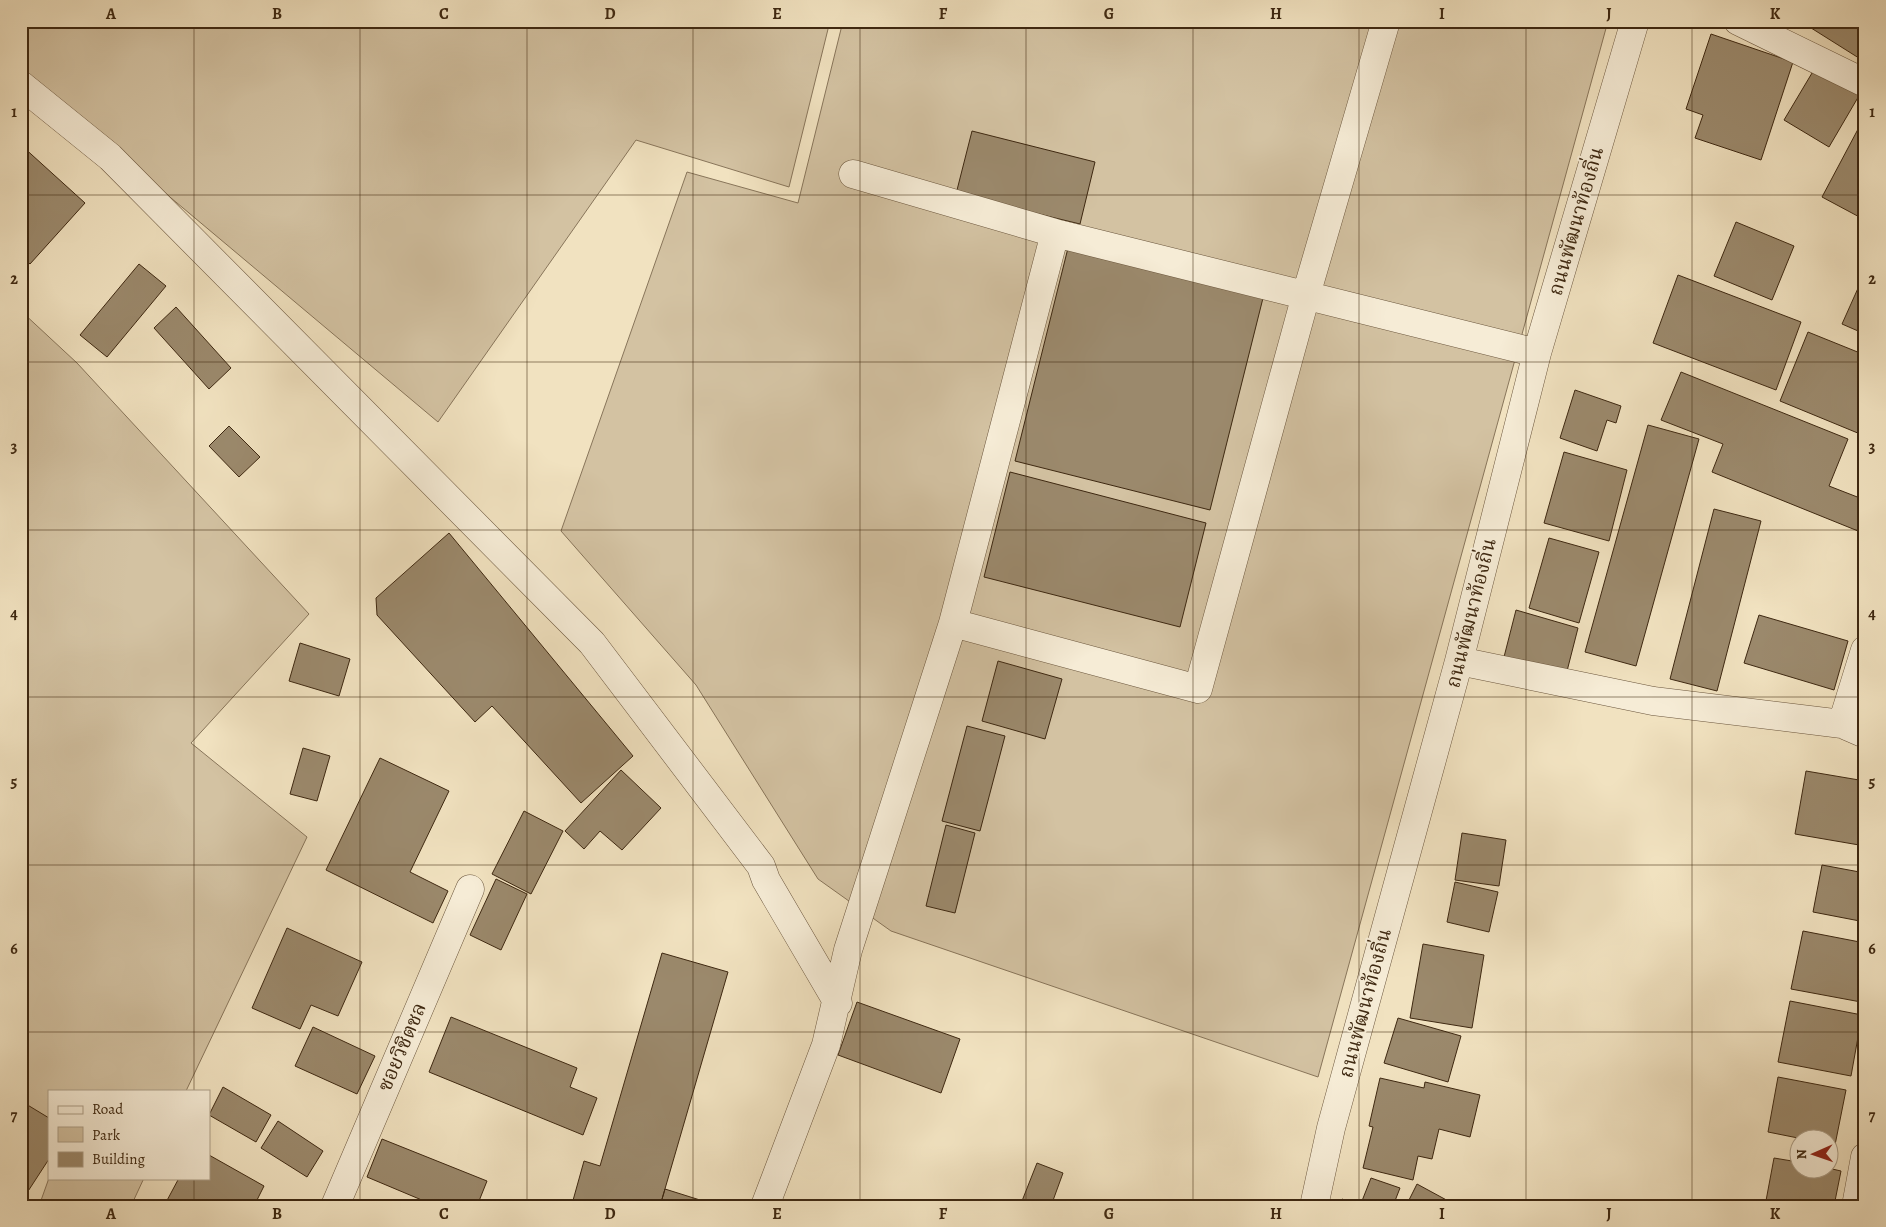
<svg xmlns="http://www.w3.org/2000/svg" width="1886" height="1227" font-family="Alegreya,'Noto Serif Thai',serif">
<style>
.green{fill:#d3c2a2;stroke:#88755a}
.building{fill:#9b896c;stroke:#3e2811}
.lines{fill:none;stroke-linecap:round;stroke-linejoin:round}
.minor-casing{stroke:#6b563d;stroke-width:29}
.minor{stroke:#f6ecd6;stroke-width:28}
.grid{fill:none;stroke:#3e2811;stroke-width:1;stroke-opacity:0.55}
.labels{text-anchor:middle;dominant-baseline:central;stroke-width:4;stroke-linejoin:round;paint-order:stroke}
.street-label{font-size:20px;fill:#3e2811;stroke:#f6ecd6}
.neatline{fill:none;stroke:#3e2811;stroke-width:2}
.grid-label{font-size:16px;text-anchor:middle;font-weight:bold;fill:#3e2811}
</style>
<rect width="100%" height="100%" fill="#f1e2c0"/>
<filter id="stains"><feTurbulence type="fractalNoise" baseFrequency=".004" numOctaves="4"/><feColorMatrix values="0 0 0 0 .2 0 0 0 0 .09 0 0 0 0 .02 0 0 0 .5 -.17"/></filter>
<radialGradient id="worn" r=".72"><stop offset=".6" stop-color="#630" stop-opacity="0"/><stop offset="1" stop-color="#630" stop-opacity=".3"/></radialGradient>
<path class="green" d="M21,21H830L789,187L636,140L438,422L21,72Z
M843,21H1608L1318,1077L891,931L818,879L696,685L561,531L687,172L798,203Z
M21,311L77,363L309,614L191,743L307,837L186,1091H49V1124L21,1104Z
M49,1178H144L131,1206H39Z"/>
<path class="building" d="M1800,21H1865V56L1862,60Z
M1711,34L1793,62L1761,160L1695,138L1703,115L1686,109Z
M1815,68L1860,94L1829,147L1784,120Z
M1865,116V220L1822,197Z
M972,131L1095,162L1080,224L956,194Z
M21,145L85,203L30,264L21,256Z
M1736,222L1794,246L1772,300L1714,276Z
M1069,244L1264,294L1210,510L1015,461Z
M139,264L166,286L107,357L80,335Z
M1678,275L1801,322L1776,390L1653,343Z
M1859,286L1865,288V334L1842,324Z
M176,307L231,368L209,389L154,328Z
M1808,332L1865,355V436L1780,401Z
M1681,372L1848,439L1829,486L1865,500V527L1863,533L1712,472L1723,444L1661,420Z
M1575,390L1621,406L1616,423L1607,420L1597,451L1560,438Z
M1648,425L1699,439L1636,666L1585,652Z
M229,426L260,457L239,477L209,446Z
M1564,452L1627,470L1609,541L1544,523Z
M1010,472L1206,523L1180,627L984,577Z
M1714,509L1761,521L1717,691L1670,679Z
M449,533L633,756L581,803L492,706L475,722L377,615L376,598Z
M1549,538L1599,552L1579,623L1529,608Z
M1516,610L1578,628L1566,675L1504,657Z
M1759,615L1848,641L1834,690L1744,663Z
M300,643L350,659L339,696L289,681Z
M998,661L1062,679L1045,739L982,721Z
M967,726L1005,736L980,831L942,821Z
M303,748L330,756L317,801L290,794Z
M380,758L449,791L410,872L448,891L433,923L326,870Z
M621,770L661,808L622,850L600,831L584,849L565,831Z
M1806,771L1865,781V846L1795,834Z
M524,811L563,831L531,894L492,874Z
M946,825L975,833L955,913L926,906Z
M1462,833L1506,840L1499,886L1455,880Z
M1822,865L1865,873V922L1813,912Z
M496,879L527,894L501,950L470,935Z
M1455,882L1498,892L1489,932L1447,922Z
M287,928L362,962L338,1016L311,1005L300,1029L252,1008Z
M1803,931L1865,943V981L1861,1002L1791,989Z
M1423,944L1484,955L1472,1028L1410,1018Z
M662,953L728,972L660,1206L572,1204L584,1161L600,1166Z
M1790,1001L1862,1015L1851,1076L1778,1062Z
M857,1002L960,1039L941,1093L838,1055Z
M451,1017L577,1068L570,1087L597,1098L583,1135L429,1072Z
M1398,1018L1461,1036L1448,1082L1384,1063Z
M313,1027L375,1056L357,1094L295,1066Z
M1778,1077L1846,1090L1835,1145L1828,1144V1140H1808L1768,1132Z
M1380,1078L1424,1088L1425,1082L1480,1095L1470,1137L1439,1129L1432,1159L1418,1156L1413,1180L1363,1168L1373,1127L1369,1126Z
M223,1087L271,1115L256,1142L209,1115Z
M21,1101L49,1118V1159L21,1202Z
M278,1121L323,1151L307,1177L261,1148Z
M382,1139L487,1181L477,1206H436L367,1177Z
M209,1155L264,1186L254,1206H164L179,1178H209Z
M1774,1158L1798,1162V1170L1828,1168L1841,1171L1834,1206H1765Z
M1037,1163L1063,1173L1051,1206H1020Z
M1371,1178L1400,1188L1393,1206H1360Z
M1417,1184L1452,1203L1450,1206H1406Z
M665,1189L719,1206H660Z
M1342,1199L1359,1206H1340Z"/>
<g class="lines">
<g class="minor-casing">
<path id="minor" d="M1738,21L1865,83
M21,85L110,157L592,643L761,866L766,880L838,1003
M853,174L1055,233L1537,353
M953,623L1198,689L1306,295L1386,21
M1459,661L1653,701L1842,724L1865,734
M1842,724L1865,650
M335,1206L470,889
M765,1206L826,1045L848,950L953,623L1055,233
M1314,1206L1331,1128L1459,661L1537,353L1635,21
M1856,1206L1865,1157"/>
</g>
<use href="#minor" class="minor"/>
</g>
<path class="grid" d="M194,21V1091M360,21V1206M527,21V1206M693,21V1206M860,21V1206M1026,21V1206M1193,21V1206M1359,21V1206M1526,21V1206M1692,21V1206M21,195H1865M21,362H1865M21,530H1865M21,697H1865M21,865H1865M21,1032H1865M194,1178V1206"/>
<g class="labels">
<g class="street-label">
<text transform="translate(1576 221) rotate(-74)">ถนนพัฒนาท้องถิ่น</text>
<text transform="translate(1471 613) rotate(-76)">ถนนพัฒนาท้องถิ่น</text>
<text transform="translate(1365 1003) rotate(-75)">ถนนพัฒนาท้องถิ่น</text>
<text transform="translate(402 1047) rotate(-67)">ซอยวิชิตชล</text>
</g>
</g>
<rect width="1886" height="1227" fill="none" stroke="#f1e2c0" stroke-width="55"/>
<rect x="48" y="1090" width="162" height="90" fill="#f6ecd6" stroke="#ac9e87"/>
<rect x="58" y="1106" width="25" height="8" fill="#f6ecd6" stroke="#ac9e87"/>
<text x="92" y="1114" font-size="15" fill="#3e2811">Road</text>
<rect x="58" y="1127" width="25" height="15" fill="#d3c2a2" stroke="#ac9e87"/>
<text x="92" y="1140" font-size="15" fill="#3e2811">Park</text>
<rect x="58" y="1152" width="25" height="15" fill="#9b896c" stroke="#ac9e87"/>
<text x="92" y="1164" font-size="15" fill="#3e2811">Building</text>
<g transform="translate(1814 1154) rotate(268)"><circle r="24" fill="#f6ecd6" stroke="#ac9e87"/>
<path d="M0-4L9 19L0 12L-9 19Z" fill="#8f2418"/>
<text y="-8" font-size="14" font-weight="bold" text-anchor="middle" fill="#3e2811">N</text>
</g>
<rect x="28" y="28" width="1830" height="1172" class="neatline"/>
<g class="grid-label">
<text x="111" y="19">A</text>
<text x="277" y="19">B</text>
<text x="444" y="19">C</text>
<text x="610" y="19">D</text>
<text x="777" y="19">E</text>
<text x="943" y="19">F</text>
<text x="1109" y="19">G</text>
<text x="1276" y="19">H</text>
<text x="1442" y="19">I</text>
<text x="1609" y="19">J</text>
<text x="1775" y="19">K</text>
<text x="14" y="117">1</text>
<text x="1872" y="117">1</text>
<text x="14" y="284">2</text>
<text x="1872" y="284">2</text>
<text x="14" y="452">3</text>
<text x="1872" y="452">3</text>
<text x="14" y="619">4</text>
<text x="1872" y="619">4</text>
<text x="14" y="787">5</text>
<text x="1872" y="787">5</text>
<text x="14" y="954">6</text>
<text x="1872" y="954">6</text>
<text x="14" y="1121">7</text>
<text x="1872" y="1121">7</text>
<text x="111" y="1219">A</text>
<text x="277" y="1219">B</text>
<text x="444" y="1219">C</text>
<text x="610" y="1219">D</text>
<text x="777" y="1219">E</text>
<text x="943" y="1219">F</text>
<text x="1109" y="1219">G</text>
<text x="1276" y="1219">H</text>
<text x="1442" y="1219">I</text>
<text x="1609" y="1219">J</text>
<text x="1775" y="1219">K</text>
</g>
<rect width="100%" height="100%" filter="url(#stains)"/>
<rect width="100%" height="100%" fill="url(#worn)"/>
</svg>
